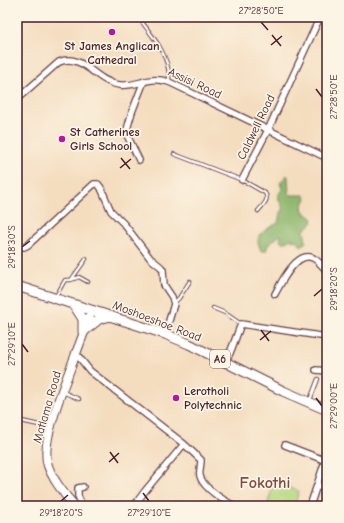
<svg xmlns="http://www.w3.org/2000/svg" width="344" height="523" font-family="'Comic Neue',sans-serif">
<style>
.green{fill:#b4d67f;stroke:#7f7a55}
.forest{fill:#8fb76e;stroke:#6c6b4c}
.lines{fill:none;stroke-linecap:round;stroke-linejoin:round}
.lane-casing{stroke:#643c41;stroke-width:4.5}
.street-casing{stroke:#643c41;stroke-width:8}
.secondary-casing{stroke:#643c41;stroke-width:10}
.primary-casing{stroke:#643c41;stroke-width:11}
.lane{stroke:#fff;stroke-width:2.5}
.street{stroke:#fff;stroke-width:5.5}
.secondary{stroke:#fff;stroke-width:8}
.primary{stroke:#fff;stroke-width:9}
.ticks{fill:none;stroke:#4a1f2b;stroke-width:1.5}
.poi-dot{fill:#b5179e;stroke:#fcf5e5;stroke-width:1.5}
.labels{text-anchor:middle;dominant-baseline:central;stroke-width:3.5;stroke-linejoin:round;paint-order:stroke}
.shield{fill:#fcf5e5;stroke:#7f5f63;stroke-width:1}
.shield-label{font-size:11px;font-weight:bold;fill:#4a1f2b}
.poi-label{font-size:12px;font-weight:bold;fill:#4a1f2b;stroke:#fcf5e5;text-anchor:start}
.street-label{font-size:12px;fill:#4a1f2b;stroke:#fcf5e5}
.district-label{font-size:16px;font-weight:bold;fill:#824a46;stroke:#fcf5e5}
.neatline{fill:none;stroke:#4a1f2b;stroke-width:1.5}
.ticks-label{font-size:10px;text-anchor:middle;fill:#4a1f2b}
</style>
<rect width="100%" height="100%" fill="#fcf5e5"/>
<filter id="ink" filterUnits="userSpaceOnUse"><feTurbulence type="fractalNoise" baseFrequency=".025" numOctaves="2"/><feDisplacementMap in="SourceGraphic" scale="8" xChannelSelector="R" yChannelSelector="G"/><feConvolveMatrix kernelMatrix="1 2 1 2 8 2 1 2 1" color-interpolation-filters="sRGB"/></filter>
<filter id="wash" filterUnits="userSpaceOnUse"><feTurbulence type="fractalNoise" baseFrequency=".012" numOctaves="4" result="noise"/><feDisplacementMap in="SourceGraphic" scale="16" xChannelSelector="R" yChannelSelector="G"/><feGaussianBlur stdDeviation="0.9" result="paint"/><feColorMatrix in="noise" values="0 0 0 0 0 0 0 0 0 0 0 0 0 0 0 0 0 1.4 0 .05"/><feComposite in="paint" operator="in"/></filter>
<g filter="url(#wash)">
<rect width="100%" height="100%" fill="#f4ddbf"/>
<path class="green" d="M274,483L299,491L294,506H267Z"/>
<path class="forest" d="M287,175L288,177L289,193L291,195H304L306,198L302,207L303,211L313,219L312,223L304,230L306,242L301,246L296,240L292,241V238L286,242H281L280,240L282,236H279L268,245L266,251H261C260,248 258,244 258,241C258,232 271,227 278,223L280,213L283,211C282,200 274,200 282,189L280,183Z"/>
</g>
<g filter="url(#ink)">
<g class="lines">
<g class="lane-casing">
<path id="lane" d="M138,17C152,35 171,57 169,81
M174,154L242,180L265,193C270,200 262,206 258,211
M71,280L79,277L88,282
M56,296L65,280H71L86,259
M174,303L179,298L190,281
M213,308L225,313L241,324
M63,392L79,399
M310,400L318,379
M17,420L48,427"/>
</g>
<g class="street-casing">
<path id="street" d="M17,99L59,62C83,52 96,83 120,85C139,87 146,75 169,82L327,158
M139,160L126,133L132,112L144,81
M242,180L268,130L320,17
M17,246L24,247L28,245L94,184H98L101,188L111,211L124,224L150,258L161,267L163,270L164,285L172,297L174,304L165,334
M275,294C281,283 295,254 310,257C317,258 323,267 327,271
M75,352L90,371L184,444L201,460C201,465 199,472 200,476C203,488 225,501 234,506
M225,362L230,353L241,324L327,337
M316,370L327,371
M285,445L324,460
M317,486L327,489
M83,487L78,488V496L82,505L85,506
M134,506L145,491L184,444
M310,506L327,455"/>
</g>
<g class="secondary-casing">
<path id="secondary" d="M75,506C65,496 50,476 47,462C44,443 52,423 57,405C68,373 81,342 92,310"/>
</g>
<g class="primary-casing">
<path id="primary" d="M17,286L165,334L189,344L283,391L327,410
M74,305L83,319V332
M83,332L99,319L111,316"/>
</g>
<use href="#lane" class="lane"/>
<use href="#street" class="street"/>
<use href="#secondary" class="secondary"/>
<use href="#primary" class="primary"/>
</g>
</g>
<path class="ticks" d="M261,22L268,30M272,35L281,46M271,45L282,36M316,89L322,97M121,158L130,169M120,168L131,159M22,247L30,241M314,296L322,289M261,330L269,341M260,340L271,331M22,344L28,352M316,398L322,406M110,452L118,463M109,462L119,453M143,493L149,501M61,501L68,495"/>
<g class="poi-dot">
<circle cx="112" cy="32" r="4"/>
<circle cx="62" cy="139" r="4"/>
<circle cx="176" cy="398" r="4"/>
</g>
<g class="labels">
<rect class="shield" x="210" y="350" width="20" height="18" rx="3"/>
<g class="shield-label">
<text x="220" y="359">A6</text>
</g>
<g class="poi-label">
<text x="112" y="46" text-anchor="middle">St James Anglican<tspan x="112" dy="14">Cathedral</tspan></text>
<text x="70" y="132">St Catherines<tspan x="70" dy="14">Girls School</tspan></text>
<text x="184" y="391">Lerotholi<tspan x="184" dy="14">Polytechnic</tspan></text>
</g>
<g class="street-label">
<text transform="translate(195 83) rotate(25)">Assisi Road</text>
<text transform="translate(256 127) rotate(-64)">Caldwell Road</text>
<text transform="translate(157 321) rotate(21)">Moshoeshoe Road</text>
<text transform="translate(47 407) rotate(-74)">Matlama Road</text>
</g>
<g class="district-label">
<text x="265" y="483">Fokothi</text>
</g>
</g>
<rect width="344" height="523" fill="none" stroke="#fcf5e5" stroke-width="44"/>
<rect x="22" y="22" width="300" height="479" class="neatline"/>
<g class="ticks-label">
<text x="261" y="14">27°28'50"E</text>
<text transform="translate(333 97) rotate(-90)" y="4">27°28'50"E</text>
<text transform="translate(11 247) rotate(-90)" y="4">29°18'30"S</text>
<text transform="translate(333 289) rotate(-90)" y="4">29°18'20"S</text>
<text transform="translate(11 344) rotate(-90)" y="4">27°29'10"E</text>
<text transform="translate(333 406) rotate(-90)" y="4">27°29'00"E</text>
<text x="61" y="516">29°18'20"S</text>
<text x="149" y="516">27°29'10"E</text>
</g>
</svg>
